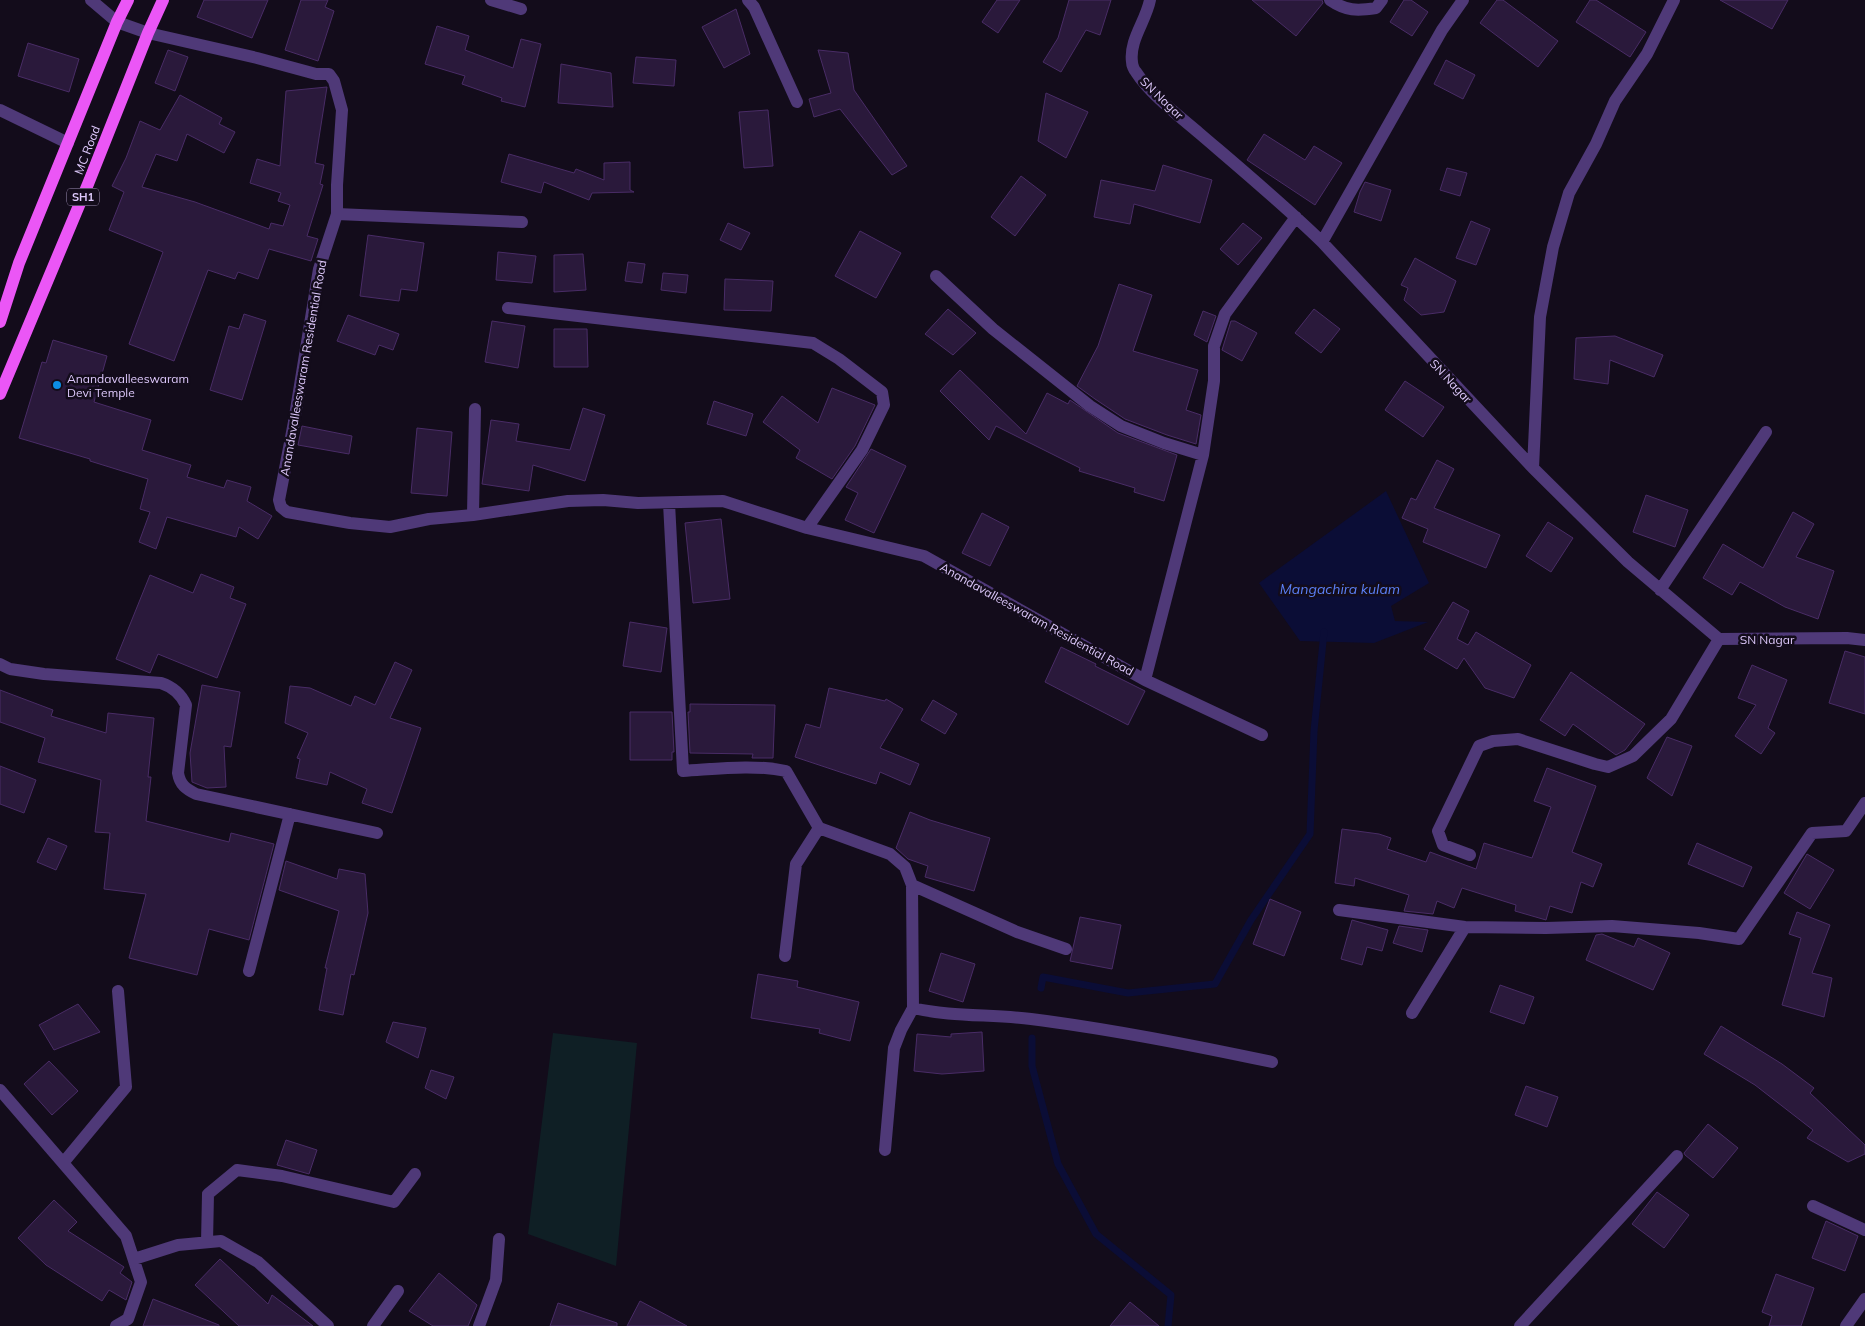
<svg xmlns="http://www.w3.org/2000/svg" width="1865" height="1326" font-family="Mulish,sans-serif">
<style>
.green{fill:#0f1f25}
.water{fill:#0b0d36}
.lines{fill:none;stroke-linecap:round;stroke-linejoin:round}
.stream{stroke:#0b0d36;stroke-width:7}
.building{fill:#2a193b;stroke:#492c66}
.street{stroke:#4f3978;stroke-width:12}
.primary{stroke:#eb56f6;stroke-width:12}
.poi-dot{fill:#0c8de5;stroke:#130c1b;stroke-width:2}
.labels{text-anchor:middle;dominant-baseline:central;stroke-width:5;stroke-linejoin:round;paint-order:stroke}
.shield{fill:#130c1b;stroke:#a190b8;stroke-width:1}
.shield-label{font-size:11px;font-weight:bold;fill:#dec9fc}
.street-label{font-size:12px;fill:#dec9fc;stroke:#130c1b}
.poi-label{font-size:12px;fill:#dec9fc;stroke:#130c1b;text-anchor:start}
.water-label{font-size:14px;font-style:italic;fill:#5c80f7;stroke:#130c1b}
</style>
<rect width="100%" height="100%" fill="#130c1b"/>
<path class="green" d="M553,1033L637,1043L616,1266L528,1234Z"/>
<path class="water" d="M1386,491L1429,583L1391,606L1395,621L1428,622L1374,643L1300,641L1259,583Z"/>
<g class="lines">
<path class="stream" d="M1041,988L1043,977L1128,993L1215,984L1251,920L1310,834L1314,731L1324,632
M1032,1038V1066L1058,1164L1096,1234L1171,1295L1168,1326"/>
</g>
<path class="building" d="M204,0H268L252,38L197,17Z
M301,0H328L325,7L334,11L318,61L285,50Z
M997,0H1020L998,33L982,22Z
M1069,0H1111L1100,35L1086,30L1061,72L1043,62L1058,38Z
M1252,0H1322L1323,3L1296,36Z
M1404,0H1411L1428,12L1412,36L1390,22Z
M1497,0H1503L1558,41L1538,67L1480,23Z
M1590,0H1596L1646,32L1630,57L1576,22Z
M1720,0H1788L1772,29Z
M736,9L750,54L724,68L702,27Z
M437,26L469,36L465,50L513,68L521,39L541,44L525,107L501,101L502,98L462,84L465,76L425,64Z
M28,43L79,59L69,92L18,76Z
M168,50L188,57L175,91L155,83Z
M818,50L848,53L854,90L907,166L892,175L840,109L814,117L809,99L831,93Z
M636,57L676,60L674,86L633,83Z
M1446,60L1475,75L1463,99L1434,84Z
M561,64L611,73L613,107L558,103Z
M327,87L315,163L324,165L320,184L323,185L307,236L318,239L311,261L269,249L258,279L238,272L235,279L208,270L174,361L129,344L163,252L109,230L124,192L112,186L126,158L140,121L160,130L180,95L222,118L219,124L235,132L224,153L187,134L177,161L156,154L142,187L195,202L269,229L271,223L283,226L290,205L278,201L281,193L250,183L257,159L280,166L286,91Z
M1046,93L1088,112L1066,158L1038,141Z
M768,110L773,166L744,168L739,112Z
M1264,134L1305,160L1314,146L1342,163L1315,205L1247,160Z
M509,154L574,173L576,169L604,180V163L630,162V190L634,192L592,193L589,200L544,182L541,193L501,182Z
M1163,165L1212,180L1200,223L1134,204L1130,224L1094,217L1101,180L1155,191Z
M1447,168L1467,173L1460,196L1440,190Z
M1021,176L1046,195L1015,236L991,217Z
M1365,182L1391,190L1381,221L1354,212L1360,192Z
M1471,221L1490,229L1476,265L1456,258Z
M728,223L750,233L741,250L720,240Z
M1243,223L1262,238L1238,265L1220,249Z
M860,231L901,253L876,298L835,276Z
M368,235L424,243L417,291L401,289L399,301L360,296Z
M498,252L536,256L532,283L496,280Z
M583,254L586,290L554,292V255Z
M1415,258L1456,281L1444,312L1421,315L1404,300L1408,288L1401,285Z
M628,262L645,264L642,283L625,281Z
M663,273L688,275L686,293L661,290Z
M725,279L773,281L771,311L724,310Z
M1119,284L1152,295L1133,351L1198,370L1186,410L1201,415L1196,444L1167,435L1125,419L1095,399L1077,386L1098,346Z
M948,309L976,333L953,355L925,334Z
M1314,309L1340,329L1321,353L1295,333Z
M1203,311L1216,316L1207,342L1194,335Z
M244,314L266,321L242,400L210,390L229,326L239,329Z
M348,315L399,334L393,350L379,345L375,355L337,341Z
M492,321L525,326L518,368L485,362Z
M1231,321H1235L1257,333L1242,361L1222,350Z
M554,329H587L588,367H554Z
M1615,336L1663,355L1654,377L1610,360L1608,384L1574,379L1576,338Z
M53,340L107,356L94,402L151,420L142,450L191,465L187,477L224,488L227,480L251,487L247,501L272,516L258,539L239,527L236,537L167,517L156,549L139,542L150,512L140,509L148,479L90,461V459L19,438L42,362L46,363Z
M960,370L1026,434L1047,393L1068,404L1070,400L1118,433L1177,455L1164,501L1134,492L1135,488L1079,471L1080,468L996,426L989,440L940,391Z
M1405,381L1444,407L1423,437L1385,410Z
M832,388L875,405L855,446L832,479L796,458L800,450L763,422L782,396L818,423Z
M714,401L753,414L746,436L707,424Z
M583,408L605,415L585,481L533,465L529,491L482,484L491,420L519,424L516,441L570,450Z
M302,426L352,436L349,454L298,445Z
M417,428L452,432L447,496L411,493Z
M871,449L906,466L874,533L845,520L858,493L846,487Z
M1437,460L1454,469L1434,508L1500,535L1486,568L1423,542L1428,529L1402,518L1411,498L1416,500Z
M1646,495L1688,510L1675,547L1633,532Z
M1793,512L1814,524L1796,557L1834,571L1818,619L1785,607L1740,582L1732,595L1703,578L1723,544L1763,568Z
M982,513L1009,527L990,566L962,553Z
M721,519L730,599L693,603L685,523Z
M1548,522L1573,538L1551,572L1526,556Z
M201,574L234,587L230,598L246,604L217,678L158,654L150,673L116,659L150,575L193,593Z
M1453,602L1469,611L1457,639L1468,645L1476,632L1531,665L1514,698L1485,688L1464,658L1457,669L1424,649Z
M630,622L667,628L661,672L623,666Z
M1061,647L1096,664L1095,666L1145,691L1128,725L1045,682Z
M1845,651L1865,657V714L1829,703Z
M395,662L412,670L390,718L421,728L392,813L362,803L367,789L330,772L327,785L296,778L300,759L297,758L308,733L285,723L290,686L310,688L351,706L355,696L375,705Z
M1752,665L1787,680L1768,728L1775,733L1761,754L1735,736L1756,705L1738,698Z
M1571,672L1645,724L1625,750L1616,755L1573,724L1565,736L1540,720Z
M202,685L240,692L231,747L224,746L226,787L207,788L192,782L190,753Z
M829,688L885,701L886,699L903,709L880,748L919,764L910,785L880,772L876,784L795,757L806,724L820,728Z
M0,690L53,710L51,716L106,733L108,713L154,718L148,777H151L146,821L229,842L231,833L274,844L249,940L209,929L197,975L129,958L146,894L104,889L110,833L95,832L101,780L38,762L45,738L0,722Z
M933,700L957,714L945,734L921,720Z
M690,704L775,705L773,758H752L753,754L690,753L688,712H690Z
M630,712H672L674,752H672V760H630Z
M1667,737L1692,746L1672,796L1647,778Z
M0,766L36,780L24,813L0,804Z
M1547,768L1596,786L1572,852L1602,864L1593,887L1581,882L1572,913L1550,906L1546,920L1515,911L1516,905L1462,888L1454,908L1437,901L1433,914L1404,911L1409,895L1355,878L1354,886L1335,883L1342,829L1379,834L1391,838L1387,849L1426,862L1430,852L1476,869L1484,843L1532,858L1551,807L1534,801Z
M910,812L930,820L990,838L974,891L925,877L928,866L908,859L896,848Z
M48,838L67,846L56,870L37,862Z
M1697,843L1752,867L1743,887L1688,864Z
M1807,854L1834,870L1810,909L1784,893Z
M286,861L337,879L339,869L365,874L368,913L354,975L351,974L343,1015L319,1010L327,968H325L339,911L279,890Z
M1270,899L1301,912L1284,956L1253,944Z
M1797,912L1830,925L1812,973L1832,978L1824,1017L1782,1005L1801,938L1789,934Z
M1080,917L1121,925L1112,969L1070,961Z
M1352,920L1388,930L1382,951L1367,947L1362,965L1341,959Z
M1399,926L1428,930L1422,952L1393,943Z
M1602,934L1634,947L1638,938L1670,953L1653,990L1586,960L1596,935Z
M941,953L975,964L963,1002L929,991Z
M758,974L798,981L797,987L859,1002L850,1041L819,1033L820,1029L751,1018Z
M1500,985L1534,997L1524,1024L1490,1012Z
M78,1004L100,1032L54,1050L39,1025Z
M393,1022L426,1028L418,1058L386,1042Z
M1721,1026L1782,1064L1814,1088L1810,1093L1865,1145V1154L1848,1162L1807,1138L1813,1130L1755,1085L1704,1054Z
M982,1032L984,1071L942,1074L914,1071L917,1034L951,1037V1034Z
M49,1061L78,1091L52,1115L24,1084Z
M431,1070L454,1077L446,1099L425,1088Z
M1526,1086L1558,1097L1547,1127L1515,1115Z
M1708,1124L1738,1148L1713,1178L1685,1155L1684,1153Z
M286,1140L317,1150L309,1174L277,1165Z
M1657,1192L1689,1215L1664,1248L1632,1224Z
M54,1200L77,1222L68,1231L124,1267L120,1273L132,1282L126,1300L109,1290L102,1301L46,1265L18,1238Z
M1826,1221L1858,1236L1845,1271L1812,1258Z
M220,1259L268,1304L272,1295L313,1326H239L195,1285Z
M439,1273L477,1305L468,1326H433L409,1311Z
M1776,1274L1814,1288L1801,1326H1769L1772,1316L1762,1312Z
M153,1299L219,1325V1326H143Z
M640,1301L687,1326H627Z
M1130,1302L1159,1326H1110Z
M558,1303L617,1323V1326H550Z"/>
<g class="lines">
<path class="street" d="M91,0L117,22L148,33L257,58L316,74H329L334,81L342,110L337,185V214L319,269L294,422L279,500L281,507L287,512L350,523L390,527L429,519L473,515L568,501L603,500L638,503L723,501L807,528L924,556L1145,680L1203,455L1214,381V346L1225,314L1296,217
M491,0L521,9
M748,0L754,7L797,102
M1150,0C1146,21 1129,40 1132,62C1132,65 1134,70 1136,72C1150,94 1179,116 1199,133C1241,169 1283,204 1322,242L1533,468L1628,562L1719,639L1847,638L1865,640
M1330,0C1346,11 1357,11 1376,8L1382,0
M0,110L68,143
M337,214L522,222
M1322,242L1442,30L1463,0
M936,276L993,329L1090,406L1121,426L1164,443L1203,455
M508,308L813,343L839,359L882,392L884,405L862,450L807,528
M1533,468L1540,317L1553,247L1569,193L1596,144L1615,101L1647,54L1674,0
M669,503L683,771C717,769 753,764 786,771L819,828L890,854L905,867L912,885L913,1008
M473,515L475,409
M1660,590L1766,432
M0,664L10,669L44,674L161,683C173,687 181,694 186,705L178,773C180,785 186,789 196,794L377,833
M1145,680L1262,735
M1470,855L1443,845L1438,831L1479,746L1493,741L1518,739L1595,764L1608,767L1633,756L1671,719L1719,639
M912,885L1017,932L1066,949
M1339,910L1465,927L1546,928L1612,926L1699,933L1739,939L1812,833L1846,831L1865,803
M785,956L796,864L819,828
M249,971L290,814
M1412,1013L1465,927
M0,1090L126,1236L141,1282L128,1319L116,1326
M885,1150L894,1048L901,1030L913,1008C952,1017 991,1014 1031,1019C1112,1029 1192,1045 1272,1062
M63,1163L126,1087L118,991
M1813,1206L1865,1230
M207,1242L208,1194L237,1170L282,1176L394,1202L415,1174
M134,1259L178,1245L221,1241L258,1262L328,1326
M373,1326L398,1291
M479,1326L496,1280L499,1239
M1520,1326L1677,1156
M1846,1326L1865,1299"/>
<path class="primary" d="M0,322L19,263L117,22L128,0
M0,394L88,184L148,33L163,0"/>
</g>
<circle class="poi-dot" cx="57" cy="385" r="5"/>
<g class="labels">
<rect class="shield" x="67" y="188.5" width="32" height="17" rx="4"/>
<g class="shield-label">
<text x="83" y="197">SH1</text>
</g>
<g class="street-label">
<text transform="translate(1162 98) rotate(44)">SN Nagar</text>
<text transform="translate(87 150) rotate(-69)">MC Road</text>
<text transform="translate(303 368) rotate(-80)">Anandavalleeswaram Residential Road</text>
<text transform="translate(1451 381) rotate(47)">SN Nagar</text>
<text transform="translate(1037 619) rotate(29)">Anandavalleeswaram Residential Road</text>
<text x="1767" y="639">SN Nagar</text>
</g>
<g class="poi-label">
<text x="67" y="378">Anandavalleeswaram<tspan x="67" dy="14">Devi Temple</tspan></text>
</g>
<g class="water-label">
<text x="1340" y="589">Mangachira kulam</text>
</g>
</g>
</svg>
